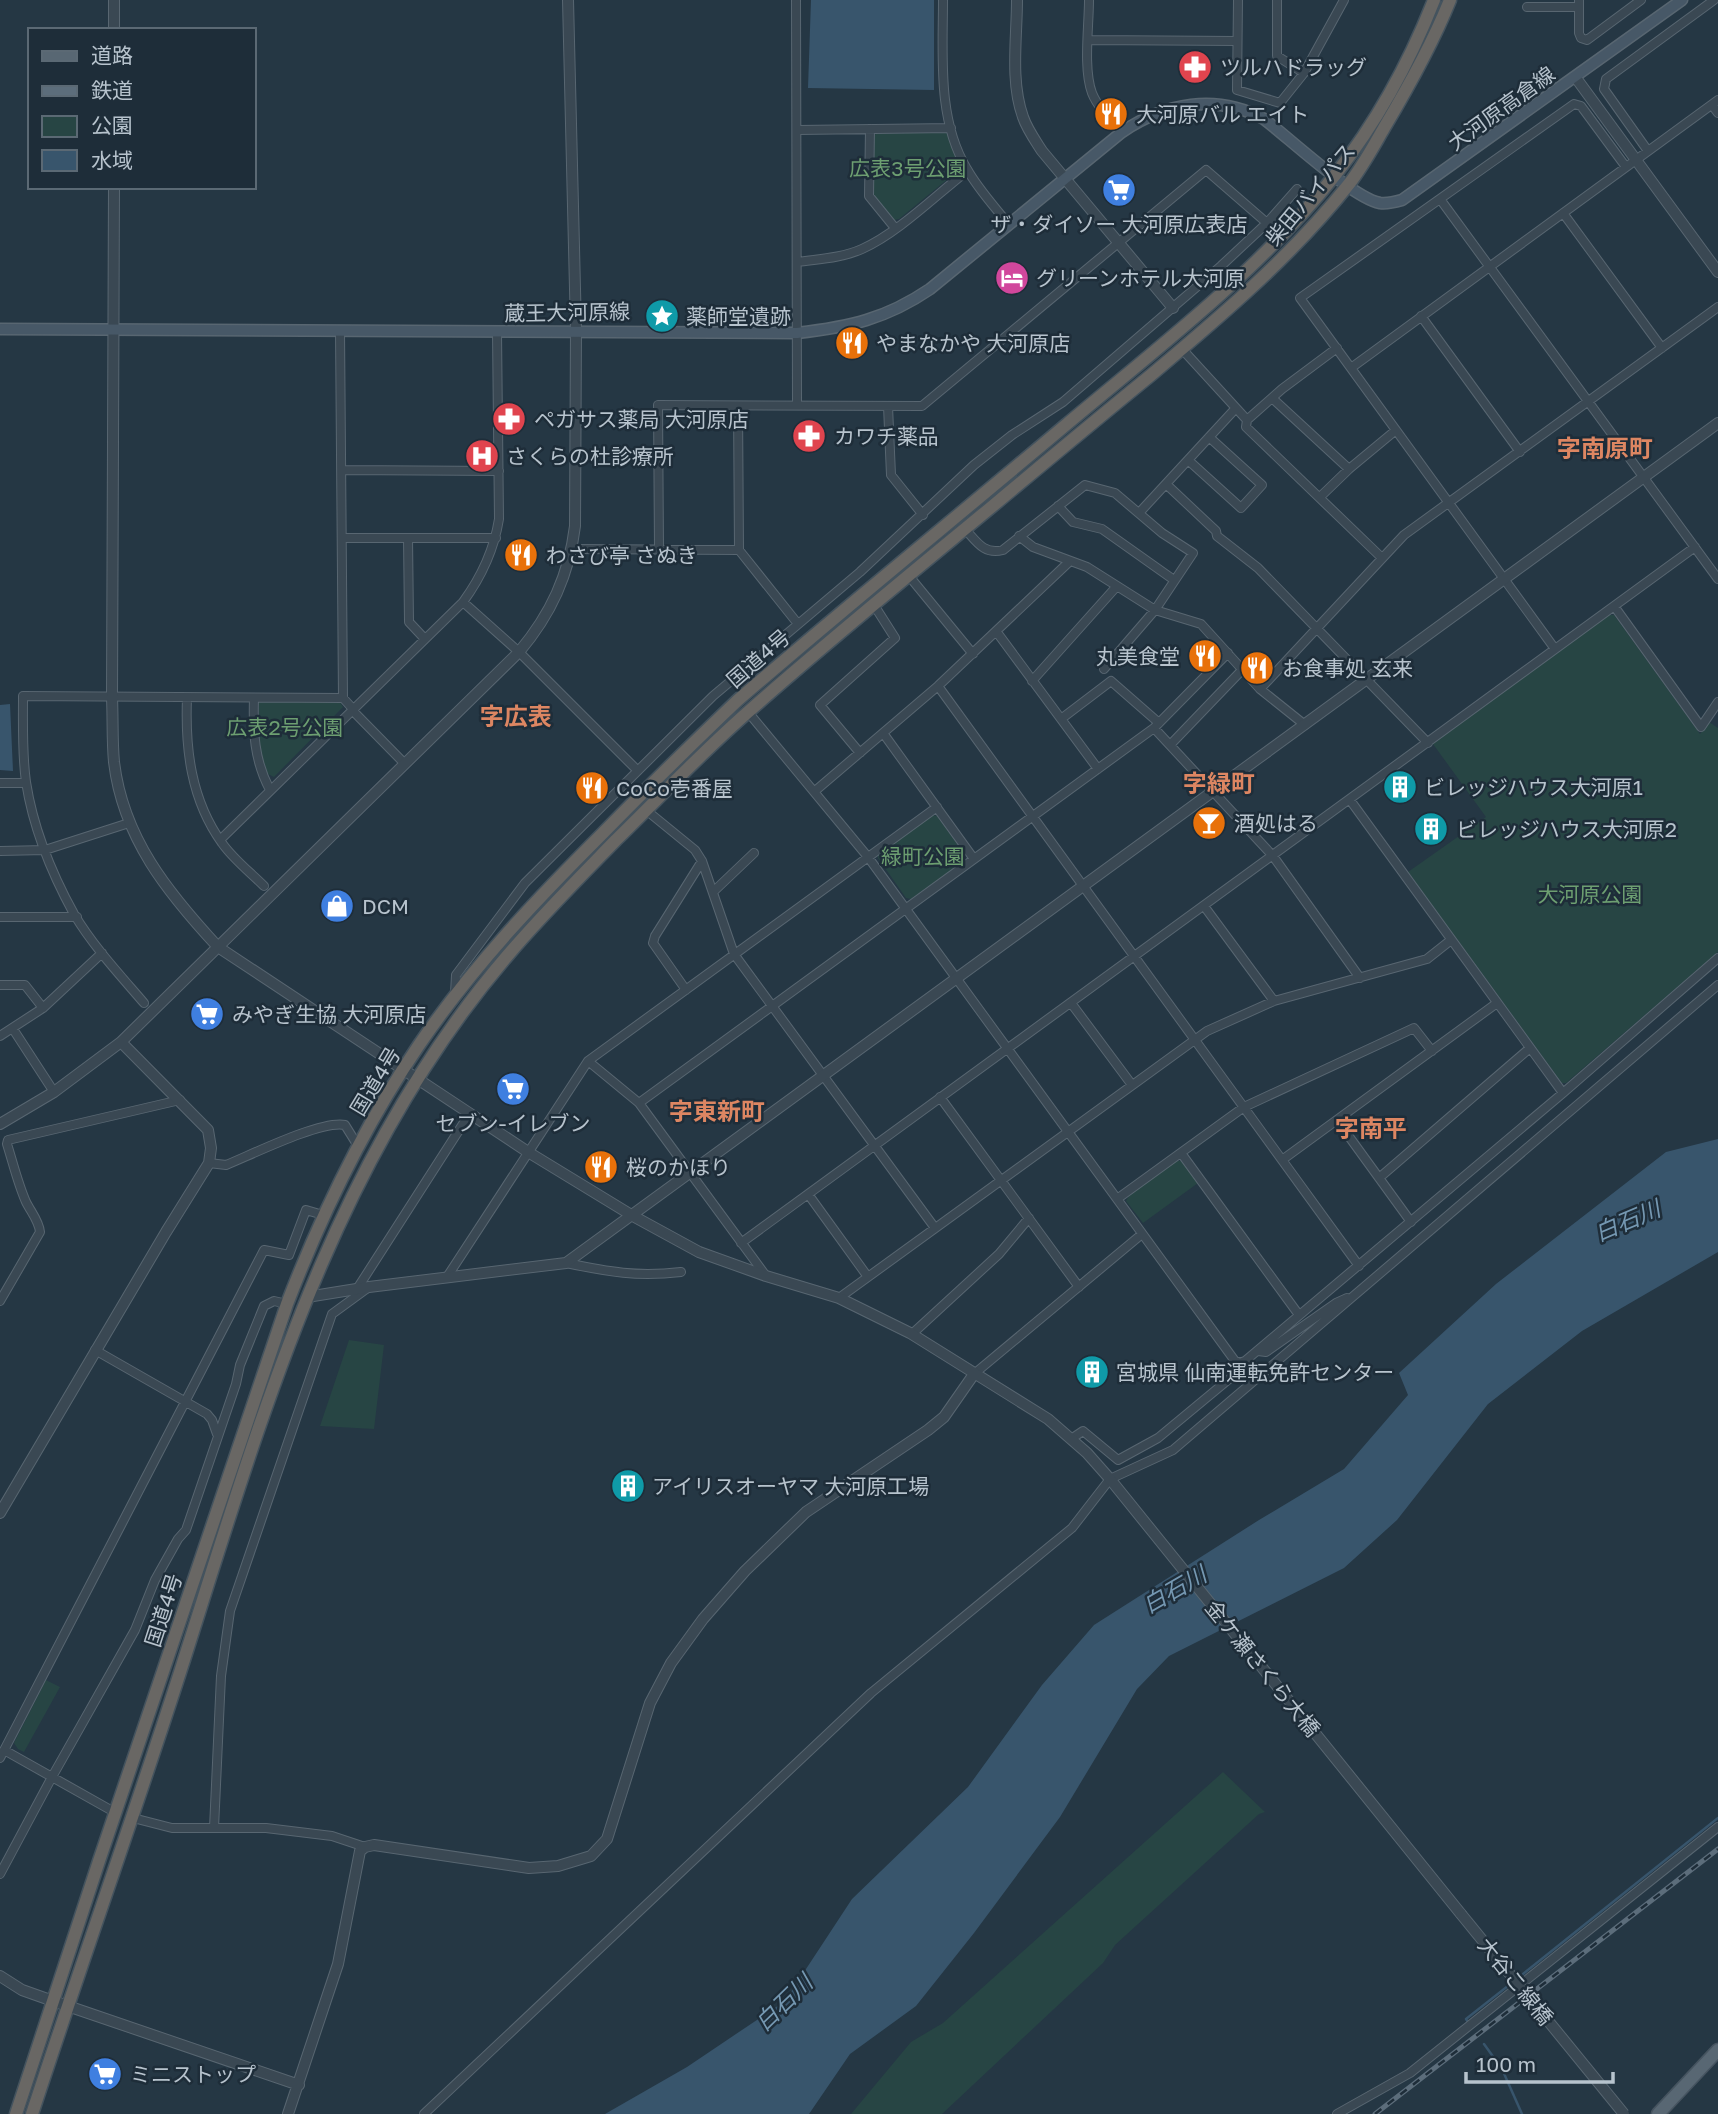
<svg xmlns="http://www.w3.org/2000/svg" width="1718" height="2114" font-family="'Golos Text','Noto Sans JP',sans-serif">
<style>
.green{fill:#274544}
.water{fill:#38556c}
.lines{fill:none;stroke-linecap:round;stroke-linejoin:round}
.stream{stroke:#38556c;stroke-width:2.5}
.minor-casing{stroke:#586671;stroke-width:10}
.tertiary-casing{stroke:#586671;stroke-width:12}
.secondary-casing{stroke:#586671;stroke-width:13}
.primary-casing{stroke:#465460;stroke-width:15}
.trunk-casing{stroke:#44535e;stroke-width:15}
.minor{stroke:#3a4853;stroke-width:8}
.tertiary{stroke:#3a4853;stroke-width:10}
.secondary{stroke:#475867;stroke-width:10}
.primary{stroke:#586773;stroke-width:12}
.trunk{stroke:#696764;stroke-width:12}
.rail-casing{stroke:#5c6d7b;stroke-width:5}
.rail{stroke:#1e2d39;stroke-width:2.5;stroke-dasharray:8;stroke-linecap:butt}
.tertiary-bridge-casing{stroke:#586671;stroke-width:12;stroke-linecap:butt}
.tertiary-bridge{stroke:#3a4853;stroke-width:10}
.labels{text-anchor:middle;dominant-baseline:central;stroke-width:5;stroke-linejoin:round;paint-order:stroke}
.poi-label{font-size:21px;fill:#b7c3cd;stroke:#1e2d39;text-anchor:start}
.street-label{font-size:21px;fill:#b7c3cd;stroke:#1e2d39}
.park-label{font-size:21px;fill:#6d9f71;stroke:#1e2d39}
.water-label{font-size:23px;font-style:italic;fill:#7598b2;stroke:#1e2d39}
.quarter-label{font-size:24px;font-weight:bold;fill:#dd8662;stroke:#1e2d39}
</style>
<rect width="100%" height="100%" fill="#253744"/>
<path class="green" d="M944,132L948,134L960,169L899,219L894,220L874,195L872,137L876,134Z
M1609,615H1614L1700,734L1709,722L1718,728V952L1566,1083H1562L1408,872L1486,817L1433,744Z
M259,700H339L343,707L274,777L264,772L259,746Z
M931,815L937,816L965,855V860L911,899L906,898L878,858V853Z
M1176,1161H1182L1198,1183L1143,1223L1126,1201L1129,1196Z
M349,1340L384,1345L374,1429L320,1426Z
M46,1680L60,1687L24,1752L18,1749L14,1743Z
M1223,1772L1265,1812L1259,1814L1115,1945L1103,1963L942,2114H851L911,2042L943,2023Z"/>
<path class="water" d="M811,0H934V90L808,88Z
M10,704L13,771L0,770V705Z
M1718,1139V1252L1582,1331L1488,1404L1397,1520L1344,1568L1169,1656L1137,1689L1060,1817L974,1933L916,2006L850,2054L809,2114H605L687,2067L785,2001L852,1899L968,1787L1042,1685L1094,1625L1259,1520L1344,1469L1408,1395L1399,1373L1496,1284L1666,1152Z"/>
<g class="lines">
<path class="stream" d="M1518,1978L1718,1818
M1468,2022L1466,2019L1513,1982
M1484,2044L1502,2069L1522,2114"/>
<g class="minor-casing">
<path id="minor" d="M796,0L797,405
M943,0C943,55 937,120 967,169C978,189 995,207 1009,225
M1089,0C1089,26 1083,69 1092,93C1098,108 1111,120 1122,132
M1238,0L1237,90L1280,103L1304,73L1344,0
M1277,0V56L1304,73
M1579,0V33L1581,38L1587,40L1641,0
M1527,7H1579
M1089,40L1237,41
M1712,105L1718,113
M870,129L869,196L895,228
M798,130L951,128
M1648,151L1604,89L1606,79L1714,0
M1440,199L1718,579
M1563,213L1662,348
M798,262C819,259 842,258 862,249C898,233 936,195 967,171
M1421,316L1520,452
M340,331L343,698L353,709
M1337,348L1282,389L1247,420L1246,427L1382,558
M1182,349L1247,420
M1351,368L1718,100
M1272,398L1349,469
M738,406L739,550L798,624
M888,406L891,475L923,515
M1188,460L1241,508L1262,485L1209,437
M342,470L499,471
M1166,484L1216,531L1217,536L1258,568L1428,743
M1320,497L1349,469L1396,430
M1058,506L1073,522L1102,529L1174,580
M1139,513L1236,408
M965,529C977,542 984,555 1003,550L1085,485L1115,493L1162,533L1193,553L1155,610L1104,669
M1019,536L1033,547L1087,567L1155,610L1201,624L1260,689L1305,725
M342,538H496
M408,538L409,622L424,638
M572,549L739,550
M659,549L658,405L922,406L1206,170L1267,223
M909,576L973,654
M463,602L519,652L637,770
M1614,606L1701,727L1718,702
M996,631L1098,769
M1555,649L1300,298L1574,104L1581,106L1626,167
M1032,681L1117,586
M938,686L1359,1266
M1260,689L1404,535L1718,307
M187,698C185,749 191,800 222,843C233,859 250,872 264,886
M254,698C253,732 254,760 270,790
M352,710L405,764
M748,712L868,857L1235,1361L1240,1363L1245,1361L1563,1093L1718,958
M1061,719L1111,681L1159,723
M1154,728L1273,856L1360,978
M883,733L974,859
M1170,745L1243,669
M860,753L820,705L895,638L874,605
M0,783H26
M815,791L938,686L1070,561
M1350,800L1563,1093
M646,810L695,850L702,861L734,954L935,1228
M220,840L463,602C482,576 494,550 499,519L497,332
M0,851L45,850L129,823
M713,892L754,853
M1204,906L1274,1001
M0,917H77
M0,985H25L43,1008
M686,990L653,943L655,936L702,861
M455,993L456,975L525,883L713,696L860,572L974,465L1012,435L1063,402L1221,266L1267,223L1297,189
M144,1003C120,975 93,946 74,914C52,874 33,827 26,782C22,754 23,725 23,696L343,698
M1071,1003L1132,1085
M13,1029L54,1092
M0,1036L43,1008L102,953
M588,1061L639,1103L766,1276
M940,1097L1079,1287
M639,1103L1154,728L1228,653
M1337,1120L1411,1222
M1181,1153L1299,1315
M1282,1160L1497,1003
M209,1163L226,1165C251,1155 321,1120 345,1125L358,1146
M1379,1178L1530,1048
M808,1194L868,1277
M1117,1199L1244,1107L1414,1028L1432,1051
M741,1243L1695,547
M566,1263C609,1272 637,1277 681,1272
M447,1277L588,1061L937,807
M357,1289L470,1113
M839,1298L1207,1031L1274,1001L1427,959L1451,940
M0,1301L40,1232C39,1221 31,1212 26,1202C18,1184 13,1163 7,1144L8,1140L180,1100
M912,1334L999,1254L1029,1218
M95,1350L207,1414L212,1420L217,1434
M1258,1351L1266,1352L1336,1303L1347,1298
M974,1374L1142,1234
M1071,1439L1083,1431L1118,1460L1158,1438L1240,1370V1363
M4,1750L116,1813
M0,1758L264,1250L289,1255L306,1210L323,1215
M133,1818L172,1828H266L332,1836L365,1847
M214,1828L221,1676L230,1611L332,1314L369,1287
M0,1874L52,1777L135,1630L155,1580L178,1539L186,1530L236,1384L240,1365L264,1306L274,1301L287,1304
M424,2114L871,1693L1072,1528L1110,1479L1173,1450L1718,985
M1337,2114L1410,2073L1718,1827"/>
</g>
<g class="tertiary-casing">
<path id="tertiary" d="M1017,0C1017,37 1010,81 1023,117C1027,129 1035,140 1042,151L1173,308
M114,30V0
M1576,78L1718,272
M114,187L112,698C113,719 112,741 114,762C123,838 168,893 218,947L528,1152L633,1216L699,1252L766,1276L839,1298L910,1333L1048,1419L1087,1453L1110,1479L1461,1914
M0,1124L54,1092L121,1042L519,652C551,614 569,575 575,526L576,330L568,0
M307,1297L369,1287L566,1263L1718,423
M0,1513L166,1232L209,1163L211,1148L208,1130L121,1042
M0,1976L22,1990L53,2001L299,2085
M288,2114L338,1964L360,1851L365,1847L374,1845L529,1868L558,1866L591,1856L607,1839L650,1703L671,1663L703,1619L745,1571L806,1512L928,1430L944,1417L974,1374"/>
</g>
<g class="secondary-casing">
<path id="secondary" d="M0,329L797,333C849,327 886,319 930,289L1122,132C1165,103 1216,93 1264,119C1289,138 1353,198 1380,203C1388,204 1395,202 1402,200L1682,0"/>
</g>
<g class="primary-casing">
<path id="primary" d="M1658,2114L1718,2050"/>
</g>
<g class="trunk-casing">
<path id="trunk" d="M16,2114L99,1861L287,1304C322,1213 364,1126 419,1045C472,967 536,900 603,833C647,788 692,744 738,700C847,606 958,516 1067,424C1160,346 1260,270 1335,175C1376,123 1410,61 1434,0
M32,2114C81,1964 134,1816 182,1666C262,1415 333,1159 508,955C542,915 579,878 616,840C660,797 702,752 748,712C827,642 908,576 989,509C1043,464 1097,419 1151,375C1221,316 1292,256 1349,184C1363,166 1373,147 1384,128C1409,86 1432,45 1450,0"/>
</g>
<use href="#minor" class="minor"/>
<use href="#tertiary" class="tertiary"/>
<use href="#secondary" class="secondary"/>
<use href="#primary" class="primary"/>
<use href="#trunk" class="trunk"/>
<g class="rail-casing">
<path id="rail" d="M1375,2114L1718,1849"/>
</g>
<use href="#rail" class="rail"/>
<g class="tertiary-bridge-casing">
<path id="tertiary-bridge" d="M1461,1914L1624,2114"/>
</g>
<use href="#tertiary-bridge" class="tertiary-bridge"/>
</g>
<defs>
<g id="pharmacy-disc" transform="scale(1.75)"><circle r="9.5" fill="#e0444e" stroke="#1e2d39"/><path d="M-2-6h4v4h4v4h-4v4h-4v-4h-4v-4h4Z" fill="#fff"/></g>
<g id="restaurant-disc" transform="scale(1.75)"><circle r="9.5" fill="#e8710a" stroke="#1e2d39"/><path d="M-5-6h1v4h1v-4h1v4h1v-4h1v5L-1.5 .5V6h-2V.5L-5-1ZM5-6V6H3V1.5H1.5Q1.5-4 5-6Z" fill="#fff"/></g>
<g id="supermarket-disc" transform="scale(1.75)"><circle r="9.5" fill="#3f7fe0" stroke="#1e2d39"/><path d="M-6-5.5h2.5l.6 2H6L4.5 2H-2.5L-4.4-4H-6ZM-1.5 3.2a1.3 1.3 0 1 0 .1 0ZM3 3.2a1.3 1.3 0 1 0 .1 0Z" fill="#fff"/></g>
<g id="hotel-disc" transform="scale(1.75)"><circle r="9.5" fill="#d1479c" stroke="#1e2d39"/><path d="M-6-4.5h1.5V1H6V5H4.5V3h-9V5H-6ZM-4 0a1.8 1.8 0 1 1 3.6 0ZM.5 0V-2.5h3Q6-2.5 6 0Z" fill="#fff"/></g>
<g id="sight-disc" transform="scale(1.75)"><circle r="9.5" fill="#0f9aa8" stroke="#1e2d39"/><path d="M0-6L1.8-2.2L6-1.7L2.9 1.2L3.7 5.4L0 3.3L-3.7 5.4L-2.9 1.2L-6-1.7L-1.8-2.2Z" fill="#fff"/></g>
<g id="hospital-disc" transform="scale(1.75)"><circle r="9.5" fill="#e0444e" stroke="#1e2d39"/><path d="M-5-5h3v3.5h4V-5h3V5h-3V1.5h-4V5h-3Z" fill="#fff"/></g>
<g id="building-disc" transform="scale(1.75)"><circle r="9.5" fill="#0f9aa8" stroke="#1e2d39"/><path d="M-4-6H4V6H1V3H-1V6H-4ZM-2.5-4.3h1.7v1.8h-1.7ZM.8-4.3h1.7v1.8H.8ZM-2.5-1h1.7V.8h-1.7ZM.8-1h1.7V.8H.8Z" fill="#fff"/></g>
<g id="bar-disc" transform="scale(1.75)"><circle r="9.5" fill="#e8710a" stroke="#1e2d39"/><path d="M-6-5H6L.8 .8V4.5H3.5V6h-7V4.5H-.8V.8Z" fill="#fff"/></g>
<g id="shop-disc" transform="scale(1.75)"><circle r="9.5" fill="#3f7fe0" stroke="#1e2d39"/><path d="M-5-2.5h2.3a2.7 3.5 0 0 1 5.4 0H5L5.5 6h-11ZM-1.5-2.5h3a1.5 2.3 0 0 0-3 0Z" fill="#fff"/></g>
</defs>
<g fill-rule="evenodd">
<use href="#pharmacy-disc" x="1195" y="67"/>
<use href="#restaurant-disc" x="1111" y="114"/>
<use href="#supermarket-disc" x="1119" y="190"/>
<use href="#hotel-disc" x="1012" y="278"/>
<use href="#sight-disc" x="662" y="316"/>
<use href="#restaurant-disc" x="852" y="343"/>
<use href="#pharmacy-disc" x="509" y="419"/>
<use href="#pharmacy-disc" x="809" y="436"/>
<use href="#hospital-disc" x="482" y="456"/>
<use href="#restaurant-disc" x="521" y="555"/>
<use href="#restaurant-disc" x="1205" y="656"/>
<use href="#restaurant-disc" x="1257" y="668"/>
<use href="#building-disc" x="1400" y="787"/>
<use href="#restaurant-disc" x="592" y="788"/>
<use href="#bar-disc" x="1209" y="823"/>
<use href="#building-disc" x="1431" y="829"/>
<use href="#shop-disc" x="337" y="906"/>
<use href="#supermarket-disc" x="207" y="1014"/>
<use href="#supermarket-disc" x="513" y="1089"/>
<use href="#restaurant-disc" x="601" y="1167"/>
<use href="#building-disc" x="1092" y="1372"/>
<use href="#building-disc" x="628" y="1486"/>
<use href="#supermarket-disc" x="105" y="2074"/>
</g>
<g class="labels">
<g class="poi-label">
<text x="1220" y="67">ツルハドラッグ</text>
<text x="1136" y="114">大河原バル エイト</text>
<text x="1119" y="224" text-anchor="middle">ザ・ダイソー 大河原広表店</text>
<text x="1036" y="278">グリーンホテル大河原</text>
<text x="686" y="316">薬師堂遺跡</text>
<text x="876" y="343">やまなかや 大河原店</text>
<text x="534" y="419">ペガサス薬局 大河原店</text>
<text x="834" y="436">カワチ薬品</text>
<text x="506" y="456">さくらの杜診療所</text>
<text x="546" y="555">わさび亭 さぬき</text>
<text x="1180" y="656" text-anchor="end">丸美食堂</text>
<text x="1282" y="668">お食事処 玄来</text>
<text x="1424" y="787">ビレッジハウス大河原1</text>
<text x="616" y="788">CoCo壱番屋</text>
<text x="1234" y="823">酒処はる</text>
<text x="1456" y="829">ビレッジハウス大河原2</text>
<text x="362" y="906">DCM</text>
<text x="232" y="1014">みやぎ生協 大河原店</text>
<text x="513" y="1123" text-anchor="middle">セブン-イレブン</text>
<text x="626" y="1167">桜のかほり</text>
<text x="1116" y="1372">宮城県 仙南運転免許センター</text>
<text x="652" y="1486">アイリスオーヤマ 大河原工場</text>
<text x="130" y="2074">ミニストップ</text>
</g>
<g class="street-label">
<text transform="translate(1501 108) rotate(-36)">大河原高倉線</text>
<text transform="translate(1310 194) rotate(-50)">柴田バイパス</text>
<text transform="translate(567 312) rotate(-1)">蔵王大河原線</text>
<text transform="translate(758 658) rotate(-41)">国道4号</text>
<text transform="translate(375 1081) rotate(-59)">国道4号</text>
<text transform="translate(163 1610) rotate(-72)">国道4号</text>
<text transform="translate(1263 1668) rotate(51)">金ケ瀬さくら大橋</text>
<text transform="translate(1516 1981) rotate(51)">大谷こ線橋</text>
</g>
<g class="park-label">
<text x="908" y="168">広表3号公園</text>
<text x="285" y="727">広表2号公園</text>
<text x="923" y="856">緑町公園</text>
<text x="1590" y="894">大河原公園</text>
</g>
<g class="water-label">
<text transform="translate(1627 1220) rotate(-23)">白石川</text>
<text transform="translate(1174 1589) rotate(-30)">白石川</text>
<text transform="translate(783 2002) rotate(-44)">白石川</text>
</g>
<g class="quarter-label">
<text x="1605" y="447">字南原町</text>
<text x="516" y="715">字広表</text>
<text x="1219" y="782">字緑町</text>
<text x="717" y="1110">字東新町</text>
<text x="1371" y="1127">字南平</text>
</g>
</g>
<rect x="28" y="28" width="228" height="161" fill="#1e2d39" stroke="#5b6974" stroke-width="2"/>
<rect x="42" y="51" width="35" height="10" fill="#586773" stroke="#5b6974" stroke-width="2"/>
<text x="91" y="63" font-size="21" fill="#b7c3cd">道路</text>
<rect x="42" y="86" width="35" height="10" fill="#5c6d7b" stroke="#5b6974" stroke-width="2"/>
<text x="91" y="98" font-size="21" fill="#b7c3cd">鉄道</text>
<rect x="42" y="116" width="35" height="21" fill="#274544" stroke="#5b6974" stroke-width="2"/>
<text x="91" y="133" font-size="21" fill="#b7c3cd">公園</text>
<rect x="42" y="150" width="35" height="21" fill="#38556c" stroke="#5b6974" stroke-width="2"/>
<text x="91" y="168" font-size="21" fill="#b7c3cd">水域</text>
<path d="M1466 2072v10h147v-10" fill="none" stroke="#b7c3cd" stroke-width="3.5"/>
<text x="1476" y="2072" font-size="21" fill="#b7c3cd" stroke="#1e2d39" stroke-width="5" paint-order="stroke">100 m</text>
</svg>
